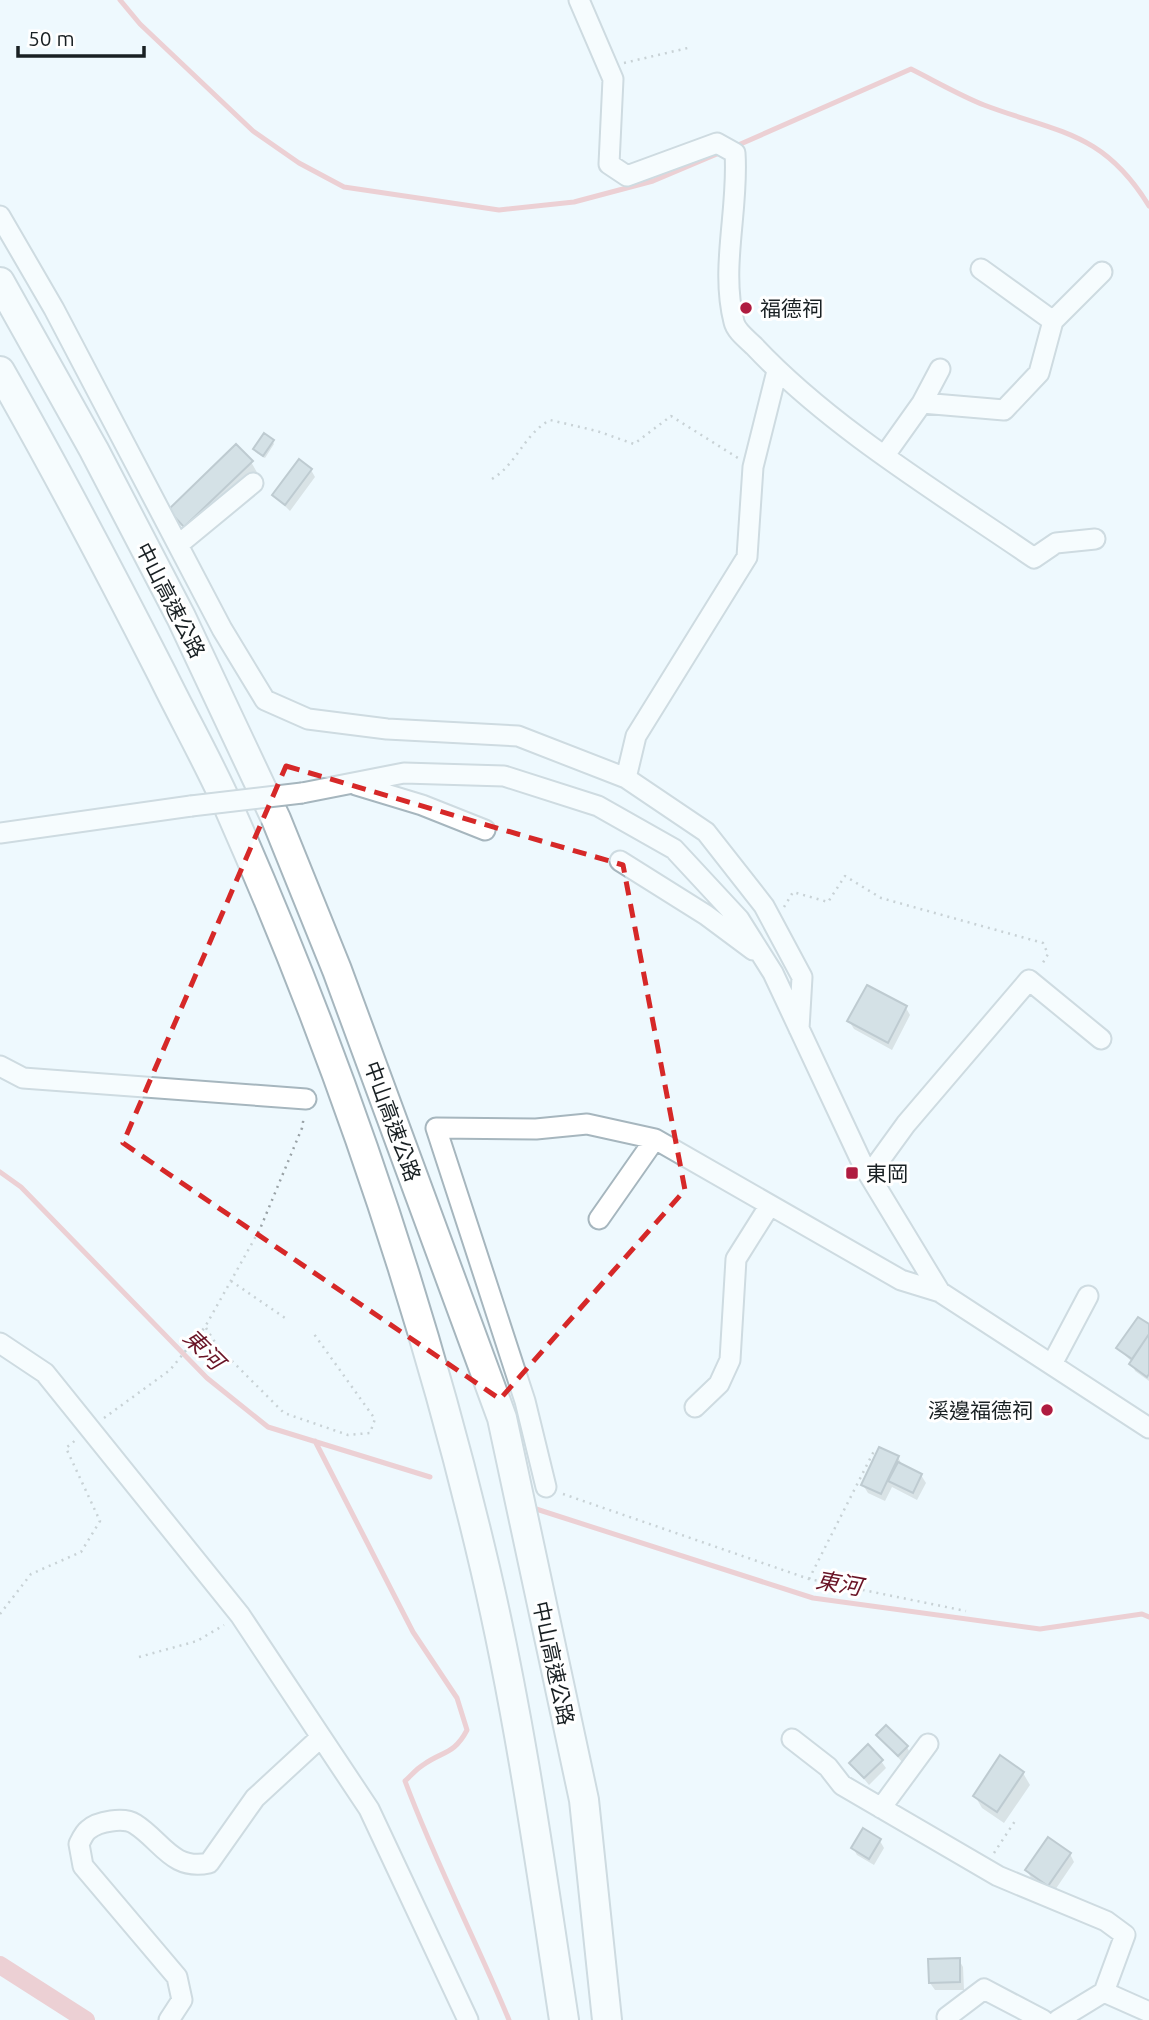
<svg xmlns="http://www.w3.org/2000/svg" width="1149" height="2020" font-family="Ubuntu,'Noto Sans TC',sans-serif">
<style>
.shadow{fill:#0003}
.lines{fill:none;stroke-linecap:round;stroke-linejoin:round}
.stream{stroke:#e89ea3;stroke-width:5}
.canal{stroke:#e89ea3;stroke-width:18}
.building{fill:#b3c3cb;stroke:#84939b;stroke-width:2}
.minor-casing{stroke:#a6b6be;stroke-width:23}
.highway-casing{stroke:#a6b6be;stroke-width:32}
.path{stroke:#99a2a6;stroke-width:2.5;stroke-dasharray:2 5;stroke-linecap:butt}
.minor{stroke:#fff;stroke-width:19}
.highway{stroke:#fff;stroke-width:28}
.minor-bridge-casing{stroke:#a6b6be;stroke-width:23;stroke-linecap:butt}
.minor-bridge{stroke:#fff;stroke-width:19}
.marked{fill:none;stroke:#d62828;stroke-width:5;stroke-dasharray:14 9;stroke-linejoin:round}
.poi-dot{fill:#af1c40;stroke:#fff;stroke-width:2.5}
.labels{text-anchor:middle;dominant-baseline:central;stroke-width:6;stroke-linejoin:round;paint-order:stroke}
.poi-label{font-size:21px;fill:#192023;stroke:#fff;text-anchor:start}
.street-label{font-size:21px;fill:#192023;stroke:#fff}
.water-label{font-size:23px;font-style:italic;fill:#691325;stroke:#fff}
</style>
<rect width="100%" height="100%" fill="#eef9fe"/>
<path class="shadow" d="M272,441L274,444L265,458L257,453L256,449Z
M251,462L258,474L192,537L170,510Z
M311,470L315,477L290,511L274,495Z
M906,1008L910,1015L892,1050L854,1029L849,1021Z
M1149,1327V1381L1135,1371L1132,1362L1118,1348Z
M898,1457L902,1465L921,1475L926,1483L917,1500L892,1487L885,1501L868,1493L863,1485Z
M878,1735L907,1747L911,1755L903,1763Z
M881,1761L886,1768L869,1785L851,1763Z
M1023,1773L1030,1785L1004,1823L982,1808L975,1796Z
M880,1841L884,1848L874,1865L857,1855L853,1848Z
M1070,1854L1074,1862L1053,1893L1031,1878L1027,1870Z
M959,1960L963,1967L964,1990H935L930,1983Z"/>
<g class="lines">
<path class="stream" d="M120,0L140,24L253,131L299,163L344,187L499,210L574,202L653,181L724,151
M736,146L911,69C935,81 959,95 984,105C1058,133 1103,131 1149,206
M0,1172L21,1187L207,1378L268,1427L430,1477
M315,1441L413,1632L457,1698L467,1730C454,1755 442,1751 423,1765C416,1769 411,1776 405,1781C435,1862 476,1940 509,2020
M533,1508L813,1598L1040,1629L1142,1614L1149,1617"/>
<path class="canal" d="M0,1965L86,2020"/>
</g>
<path class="building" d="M264,433L274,440L263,456L253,449Z
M236,444L253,461L184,527L168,510Z
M299,459L312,469L285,505L272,495Z
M867,985L907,1006L888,1043L847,1021Z
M1138,1317L1149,1324V1334L1132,1359L1116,1348Z
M1149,1334V1374L1147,1377L1129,1364Z
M879,1447L899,1456L881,1494L861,1485Z
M898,1462L922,1474L913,1493L888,1481Z
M886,1725L908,1746L898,1756L876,1735Z
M868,1744L883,1760L864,1778L849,1763Z
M1000,1755L1024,1772L997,1812L973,1796Z
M863,1828L881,1839L869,1859L851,1848Z
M1048,1837L1071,1853L1048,1886L1025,1870Z
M960,1958V1982L929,1983L928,1959Z"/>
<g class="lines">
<g class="minor-casing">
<path id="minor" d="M579,0L613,79L609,164L627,176L717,143L735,153C739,209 720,267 734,322C736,331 747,339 754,346C831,428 941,494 1034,558L1056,543L1095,539
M0,216L54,309L222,629L265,700L308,719L387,729L518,736L626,778L706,832L764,906L802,977L799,1029
M981,269L1053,321
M922,403L940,369
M885,455L922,403L1004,410L1039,373L1053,321L1102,272
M178,545L253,483
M626,778L636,736L747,557L753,467L777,371
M356,785L422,805L485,830
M302,793L404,773L504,776L598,806L674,849L739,919L773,973L863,1165L940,1292L1149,1428
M0,833L191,806
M620,861L706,915L753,950
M0,1066L23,1078L306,1099
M869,1175L906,1124L1029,980L1101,1039
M599,1219L655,1139
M0,1343L45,1373L240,1615L369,1809L468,2020
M1052,1364L1088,1296
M695,1407L719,1384L730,1360L736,1259L770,1205
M546,1487L525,1401L436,1128L536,1129L587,1124L655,1139L901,1280L940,1292
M792,1739L828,1767L842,1785L998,1876L1106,1921L1125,1935L1104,1992L1149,2012
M881,1808L928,1744
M947,2017L984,1989L1043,2020
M169,2020L182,2000L177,1977L83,1866L79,1844C81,1840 84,1833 88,1830C98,1821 124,1817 135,1824C162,1841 172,1871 209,1863L255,1798L320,1738
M1058,2020L1104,1992"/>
</g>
<g class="highway-casing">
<path id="highway" d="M0,282L94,450L181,617L276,819L337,970L502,1418L584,1800L607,2020
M0,371C57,471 110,572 162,674C184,719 209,763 229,808C337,1052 424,1308 485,1568C520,1717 541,1869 564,2020"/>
</g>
<path class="path" d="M624,63L692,47
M492,479C517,464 524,434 550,420L597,431L634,444L671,416L738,458
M784,907L793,892L828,902L845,876L881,898L1043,943L1048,954L1041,966
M231,1281L288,1320
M206,1328L218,1347L284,1413L348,1435L370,1433L375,1419L314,1334
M104,1418L170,1370L205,1327L260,1229L302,1128L304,1116
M563,1494L809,1579L966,1611
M809,1579L875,1449
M0,1614L31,1574L81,1552L100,1521L66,1448L77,1439
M139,1657L197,1641L224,1625
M994,1853L1017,1818"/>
<use href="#minor" class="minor"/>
<use href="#highway" class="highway"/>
<g class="minor-bridge-casing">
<path id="minor-bridge" d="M191,806L302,793"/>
</g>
<use href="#minor-bridge" class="minor-bridge"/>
</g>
<path d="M0 0H1149V2020H0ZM286,766L623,865L685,1190L500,1399L123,1143Z" fill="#eef9fe" fill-opacity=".55" fill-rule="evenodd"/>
<path class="marked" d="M286,766L623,865L685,1190L500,1399L123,1143Z"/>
<g class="poi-dot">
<circle cx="746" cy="308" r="7"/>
<rect x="845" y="1166" width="14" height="14" rx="3.5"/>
<circle cx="1047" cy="1410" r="7"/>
</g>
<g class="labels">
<g class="poi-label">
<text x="760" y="308">福德祠</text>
<text x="866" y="1173">東岡</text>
<text x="1033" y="1410" text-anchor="end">溪邊福德祠</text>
</g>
<g class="street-label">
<text transform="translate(171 600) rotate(63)">中山高速公路</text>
<text transform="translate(393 1121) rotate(70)">中山高速公路</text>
<text transform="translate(554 1663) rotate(78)">中山高速公路</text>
</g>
<g class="water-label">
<text transform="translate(204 1349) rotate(45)">東河</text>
<text transform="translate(839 1583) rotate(10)">東河</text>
</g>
</g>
<path d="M18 46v10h126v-10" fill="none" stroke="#192023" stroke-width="3.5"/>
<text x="28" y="46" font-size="21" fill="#192023" stroke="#ffffff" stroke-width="5" paint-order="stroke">50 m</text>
</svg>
